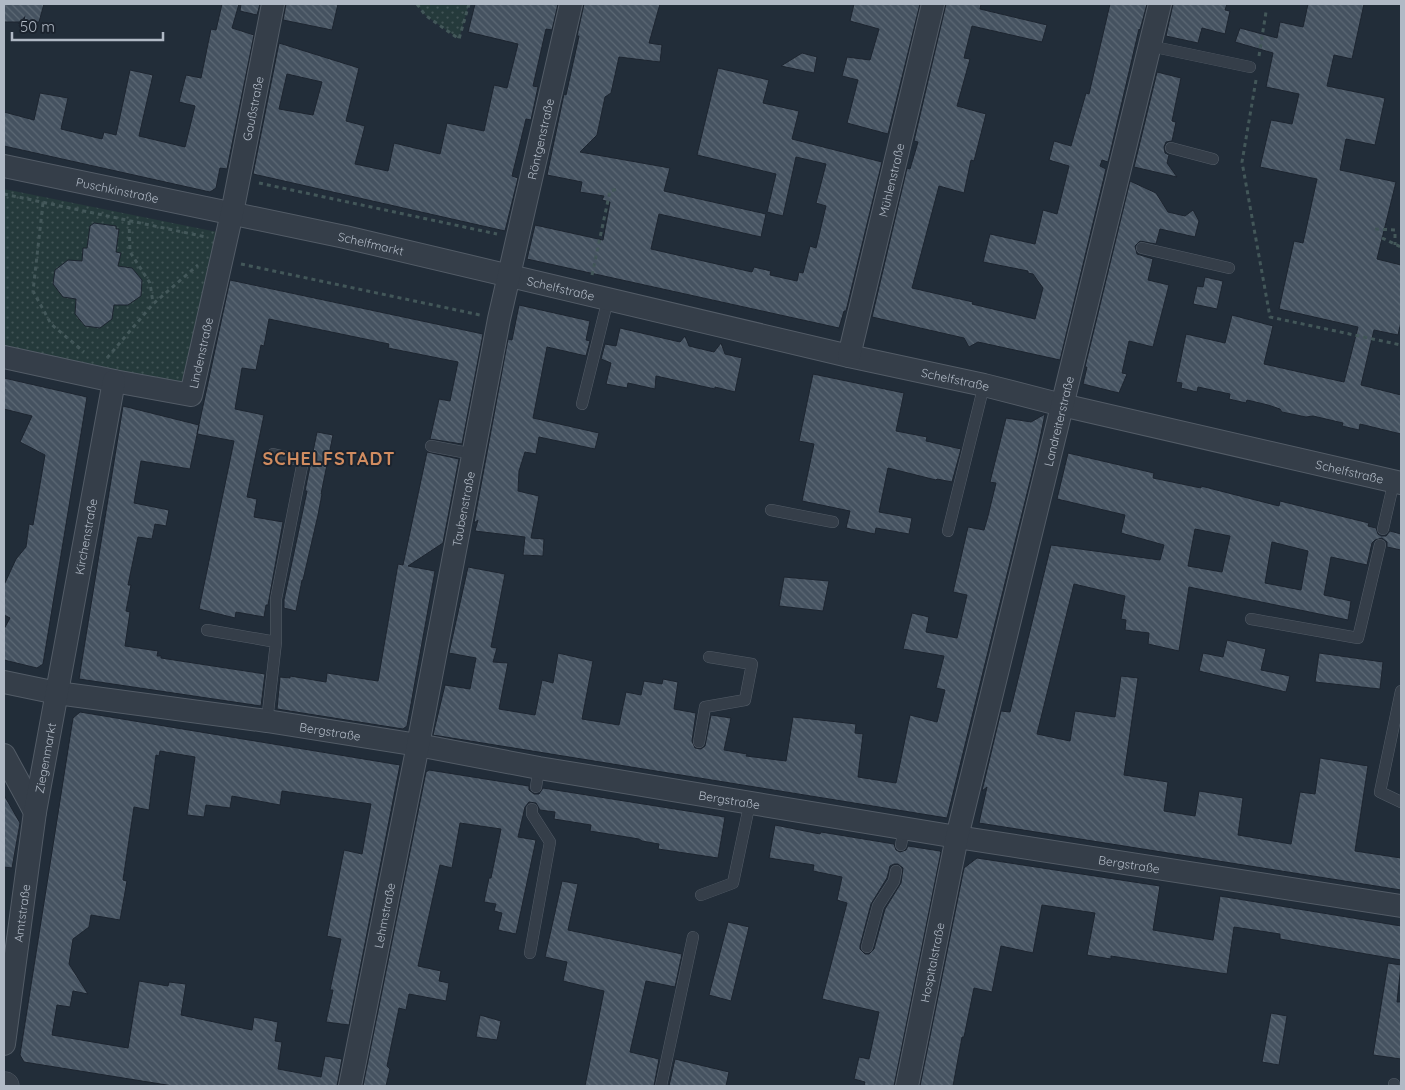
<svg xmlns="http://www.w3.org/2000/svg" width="1405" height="1090" font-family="Quicksand,sans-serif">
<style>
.park{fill:url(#park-dots)}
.building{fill:url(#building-back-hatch);stroke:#1d2530;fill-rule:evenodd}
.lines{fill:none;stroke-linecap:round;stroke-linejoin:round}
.service-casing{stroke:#535c67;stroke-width:12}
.minor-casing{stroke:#535c67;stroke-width:24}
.tertiary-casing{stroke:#535c67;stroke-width:29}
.path{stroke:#435759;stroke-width:3;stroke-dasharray:4 4;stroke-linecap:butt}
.service{stroke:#353e49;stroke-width:11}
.minor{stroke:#353e49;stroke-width:22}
.tertiary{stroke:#353e49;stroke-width:28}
.labels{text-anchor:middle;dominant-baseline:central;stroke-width:4;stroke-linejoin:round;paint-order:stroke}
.street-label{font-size:12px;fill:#b0b9c5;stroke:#1b232e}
.district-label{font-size:18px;font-weight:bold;letter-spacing:1px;fill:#d18c60;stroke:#1b232e}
</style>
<defs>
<pattern id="park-dots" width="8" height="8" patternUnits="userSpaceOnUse" patternTransform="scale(1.25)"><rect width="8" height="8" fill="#253a3b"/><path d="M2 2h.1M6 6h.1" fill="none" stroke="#425456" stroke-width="1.8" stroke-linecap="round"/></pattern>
<pattern id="building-back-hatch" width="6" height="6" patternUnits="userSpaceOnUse" patternTransform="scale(1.25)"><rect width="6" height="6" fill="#455260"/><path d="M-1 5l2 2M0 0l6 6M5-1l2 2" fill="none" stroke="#5d6975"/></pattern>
</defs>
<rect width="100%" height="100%" fill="#222d39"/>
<path class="park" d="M417,4H469L459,39L425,15Z
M4,189L227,234L191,395L4,357Z"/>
<path class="building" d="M4,4H44L39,22H4Z
M222,4H239L232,28L254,35L227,169L220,168L216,188L210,192L4,146V112L34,120L40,93L68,98L61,129L102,139L104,132L116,135L130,70L153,75L139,136L185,147L195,106L179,102L186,75L201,78L211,29L216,30Z
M241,4H260L257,15L240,11Z
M286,4H338L332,30L283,20Z
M475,4H558L552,30L546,29L533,86L538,87L531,120L526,119L512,176L518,178L505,231L253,174L279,43L359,68L346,121L365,126L355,164L388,171L394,143L440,154L447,123L484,131L494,85L507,88L518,44L468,32ZM287,74L322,82L313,115L279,109Z
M584,4H660L649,43L662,45L660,62L619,57L611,93L605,97L597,135L580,152L670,168L664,191L766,214L761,237L659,214L651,249L752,272L754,267L771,271L770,275L797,281L799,272L803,273L810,246L816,248L826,206L816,203L826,164L796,157L783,216L767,212L776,174L697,155L718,68L769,80L763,103L799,111L792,139L882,162L846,311H844L839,328L527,259L535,225L603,240L610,202L602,200L604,196L580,192L582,182L547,175L564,94L566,95L579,36H577Z
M854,4H920L888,134L847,123L858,80L842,76L847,57L870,60L879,29L850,21Z
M946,4H981L980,9L1047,25L1042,42L972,26L964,58L970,59L957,106L986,114L974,161L971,160L964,193L939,186L912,288L973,302L972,304L1035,319L1043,288L1033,274L1028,273V271L983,262L990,234L1035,244L1043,210L1057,214L1069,166L1049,160L1054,141L1071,146L1086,93L1089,94L1110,4H1147L1140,30L1139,29L1108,162L1102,160L1100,166L1106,169L1060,360L978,342L969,347L964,338L872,317L907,168L910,169L918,142L914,141Z
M1173,4H1227L1225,10L1230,11L1225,34L1202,28L1198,43L1166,36Z
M1308,4H1364L1352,59L1334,55L1327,86L1385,98L1375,145L1346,139L1340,170L1396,182L1377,259L1401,265V322L1398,335L1374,330L1361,385L1401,395V434L1360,424L1359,430L1342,426L1343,423L1313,416L1306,417L1282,412L1280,409L1268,405L1247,400L1246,403L1229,399L1230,394L1198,387L1197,392L1181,388L1182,383L1176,382L1186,334L1225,343L1232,315L1273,326L1264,364L1344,382L1358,327L1279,309L1294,241L1303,243L1317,179L1260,167L1271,120L1292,124L1299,94L1266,87L1273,53L1235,42L1240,28L1277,38L1280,22L1303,27Z
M802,53L817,57L814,73L781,66Z
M1157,72L1181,78L1172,121L1176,122L1172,141L1166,142L1164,147L1165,153L1169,155L1167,163L1177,177L1134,167Z
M1130,181L1156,193L1168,212L1185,216L1193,210L1199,221L1195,237L1160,229L1156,244L1140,241L1135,246L1137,254L1153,259L1148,280L1169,285L1153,347L1129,341L1122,373L1127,374L1119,393L1083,384L1087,367H1085Z
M94,223L116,226V229H119L116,252L121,253L118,266L132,268L142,280L141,296L128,305H114L112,319L100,328L85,326L75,314L76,299L63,297L53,284L55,270L68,260L82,261L83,248H87L90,226Z
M1205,277L1223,281L1217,309L1193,304L1197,286L1203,287Z
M230,280L483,334L462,444L430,439L439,399L450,401L458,362L388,348L389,344L269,319L264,346L261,345L256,370L242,368L235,409L264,415L247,497L257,499L254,517L283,522L268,605H266L264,617L236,612L235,618L199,609L234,441L197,434Z
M519,305L590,321L586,340L590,341L586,356L547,347L533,418L599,433L595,449L539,437L536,454L525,452L519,471L518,491L539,496L531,538L544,539L543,556L523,555L525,537L475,531L478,520L474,523L508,339L512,340Z
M620,328L680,342L685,336L689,346L714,352L721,343L725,354L742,358L735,392L715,387V389L656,376L655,389L628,383L627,388L606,384L611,363L601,359L605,344L616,346Z
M813,374L904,393L896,431L927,437L926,441L961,449L952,482L937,479L936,480L888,468L879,512L912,518L909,534L876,528L875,534L846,528L850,511L802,501L814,444L799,441Z
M4,378L87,397L43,664L37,668L4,660V629L10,618L4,615V585L16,559L26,547L29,524L33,525L45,455L20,442L32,416L4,409Z
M123,406L199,425L190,469L141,461L134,503L169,510L166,526L155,524L152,539L138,537L128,585H131L126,611L130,612L125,646L158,651L157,656H161V658L265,674L261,706L79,679Z
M1045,414L1037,453L947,818L433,735L445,685L470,689L476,658L449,653L468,567L505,574L491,647L497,648L493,662L508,663L499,709L535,715L542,680L553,683L558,653L593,661L582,719L619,725L626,692L641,695L644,681L662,684L663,679L678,682L674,709L696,713L692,741L695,748L701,749L705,746L711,715L731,718L724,750L747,754L746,756L786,761L793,717L856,724L855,733L863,734L858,777L896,783L910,715L937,722L945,690L936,688L944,656L903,649L912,613L929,617L926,632L957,638L967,595L953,592L968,527L984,530L988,516L996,483L990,482L1006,418L1031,422Z
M317,432L333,435L321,494H322L318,515L303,580H302L296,611L284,608V600L307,491H305Z
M427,452L459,459L443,543L408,566L435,571L407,726L403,729L277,709L280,677L290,678V676L326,682L327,673L378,681L398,564L403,565Z
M1068,453L1154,473L1153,478L1201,488V486L1279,506L1280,501L1369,523L1368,526L1376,528L1378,534L1381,536H1386L1390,531L1401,534V550L1387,547V542L1382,538L1375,540L1372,543L1367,565L1331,557L1324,595L1351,601L1348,620L1189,587L1179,651L1148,644L1149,633L1125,630L1126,620L1121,619L1125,596L1074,584L1037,734L1070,741L1075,711L1115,717L1121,676L1138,678L1124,775L1168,782L1164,811L1195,816L1199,791L1243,798L1238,835L1291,844L1300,792L1315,794L1320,758L1368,766L1355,851L1401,858V890L979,823L987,787L982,791L1001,711L1010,712L1051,545L1160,560L1164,545L1121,533L1125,515L1057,499ZM1195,529L1230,536L1222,572L1188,566ZM1272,542L1308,551L1301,590L1265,583Z
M784,577L829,581L823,611L779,606Z
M1227,640L1266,649L1261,670L1290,676L1286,692L1199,671L1203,653L1223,657Z
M1319,653L1383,662L1380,689L1315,682Z
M80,712L400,765L349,1025L326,1022L333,990H330L341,939L327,936L344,850L362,854L371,804L282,791L280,805L232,796L230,808L206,805L204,817L187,815L195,757L160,751L159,756L156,755L149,810L134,807L123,880L127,881L120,920L91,915L89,927L73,939L69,964L88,994L73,991L70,1007L57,1005L52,1035L128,1048L139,981L168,986L169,982L186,984L181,1015L252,1030L254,1017L278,1022L275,1041L282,1042L278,1069L321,1077L325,1056L342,1059L337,1086H173L24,1062L20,1055L73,718Z
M429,770L529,786V790L534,794H539L543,788L725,817L718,858L658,849L659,844L642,841L639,839L590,831L591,825L554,819L555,812L540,810L536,803L529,802L525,807L518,837L536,840L516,934L498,930L502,913L494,911L496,904L484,902L489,878H491L501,829L460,823L452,868L440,865L418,966L441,971L439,981L449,983L446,1001L409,994L406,1010L399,1008L387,1066L390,1069L386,1086H363L426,772Z
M4,795L20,823L12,868L4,867Z
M775,825L820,834L821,832L894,844L896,850L900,852L906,850L908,846L940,851L941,852L894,1086H864L865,1082L854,1079L859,1057L869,1059L879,1012L822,999L847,903L837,900L842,877L813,871L814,865L769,858ZM894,864H898L903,868L901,883L885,909L874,949L869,954H865L860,949V946L871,904L887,878L890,866Z
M977,858L1160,886L1153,930L1213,940L1220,896L1401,926V960L1280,939V934L1234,927L1227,974L1111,956V959L1087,955L1095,913L1042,905L1033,953L1001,946L992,992L974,988L964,1037H962L953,1086H920L964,868Z
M562,881L578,884L568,930L682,954L675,987L646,981L630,1052L659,1059L654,1086H585L604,991L563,981L567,962L545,957Z
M728,922L749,927L731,1001L709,995Z
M1388,963L1401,965L1397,1002H1401V1059L1373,1055Z
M1271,1013L1287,1016L1279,1065L1262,1062Z
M480,1015L501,1021L497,1040L476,1037Z
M675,1059L729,1072L726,1086H669Z"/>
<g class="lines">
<g class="service-casing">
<path id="service" d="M1150,46L1250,67
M1171,148L1213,159
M1142,248L1229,268
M582,404L608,299
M431,446L473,454
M771,510L833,522
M1383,529L1394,481
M948,531L984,385
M1251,619L1358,638L1380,545
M207,630L276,642
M1401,691L1380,792L1401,802
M267,721L276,642V599L303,461L273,454
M699,742L705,707L745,700L752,664L709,657
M536,787L539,768
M901,845L904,829
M701,895L733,883L750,802
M867,947L878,906L894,881L896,871
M530,953L550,842L532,814V809
M661,1086L693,937
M1394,1086V1084"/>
</g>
<g class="minor-casing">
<g id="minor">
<path id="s1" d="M4,166L345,237L849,356L984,385L1062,405L1401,483"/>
<path id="s2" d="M849,356L933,4"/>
<path id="s3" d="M4,357L114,381L191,395L232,213L273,4"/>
<path id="s4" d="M4,682L57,693L267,721L418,745L539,768L957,837L1401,906"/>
<path d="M4,755L35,812"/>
<path id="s5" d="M4,1044L35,812L114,381"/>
<path id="s6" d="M350,1086L418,745L499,319L571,4"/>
<path id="s7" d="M907,1086L957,837L1160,4"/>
</g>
</g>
<g class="tertiary-casing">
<path id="tertiary" d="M4,1086H5"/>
</g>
<path class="path" d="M417,4L425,15L459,39L469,4
M1259,56L1266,12
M1256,80L1242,162L1270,317L1401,345
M259,183L497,234
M4,194L206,237
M43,203L33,291L51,324L84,352
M129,221L130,252L150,283L153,303
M1375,229L1395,230V245
M1382,238L1401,247
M241,264L480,315
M592,275L610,191L618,189
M107,358L153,304L198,265"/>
<use href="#service" class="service"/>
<use href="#minor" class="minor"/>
<use href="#tertiary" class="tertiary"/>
</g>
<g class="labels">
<g class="street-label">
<text stroke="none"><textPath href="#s3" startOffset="484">Gaußstraße</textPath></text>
<text stroke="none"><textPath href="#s6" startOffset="966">Röntgenstraße</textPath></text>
<text stroke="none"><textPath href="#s2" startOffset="181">Mühlenstraße</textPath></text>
<text stroke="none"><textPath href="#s1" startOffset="116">Puschkinstraße</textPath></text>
<text stroke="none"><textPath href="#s1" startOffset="375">Schelfmarkt</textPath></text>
<text stroke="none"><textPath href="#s1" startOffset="570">Schelfstraße</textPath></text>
<text stroke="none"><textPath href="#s3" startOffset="234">Lindenstraße</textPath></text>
<text stroke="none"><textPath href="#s1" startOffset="975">Schelfstraße</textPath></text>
<text stroke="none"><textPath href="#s7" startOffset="682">Landreiterstraße</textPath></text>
<text stroke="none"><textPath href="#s1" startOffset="1380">Schelfstraße</textPath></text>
<text stroke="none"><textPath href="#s6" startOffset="588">Taubenstraße</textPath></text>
<text stroke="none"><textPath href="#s5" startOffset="514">Kirchenstraße</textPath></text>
<text stroke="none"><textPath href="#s4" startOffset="330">Bergstraße</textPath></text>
<text stroke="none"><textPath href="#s5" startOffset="289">Ziegenmarkt</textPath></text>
<text stroke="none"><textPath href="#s4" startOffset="735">Bergstraße</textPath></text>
<text stroke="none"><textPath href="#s4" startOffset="1140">Bergstraße</textPath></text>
<text stroke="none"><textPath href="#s5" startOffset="132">Amtstraße</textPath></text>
<text stroke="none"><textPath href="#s6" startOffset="174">Lehmstraße</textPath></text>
<text stroke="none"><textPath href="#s7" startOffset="126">Hospitalstraße</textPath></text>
</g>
<g class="district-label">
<text x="329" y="458">SCHELFSTADT</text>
</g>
</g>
<rect width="1405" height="1090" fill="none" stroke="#b0b9c5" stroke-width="10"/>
<path d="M12 32v8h151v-8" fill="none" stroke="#b0b9c5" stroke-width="2.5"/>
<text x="20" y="32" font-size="15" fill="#b0b9c5" stroke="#1b232e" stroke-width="4" paint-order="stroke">50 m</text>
</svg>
